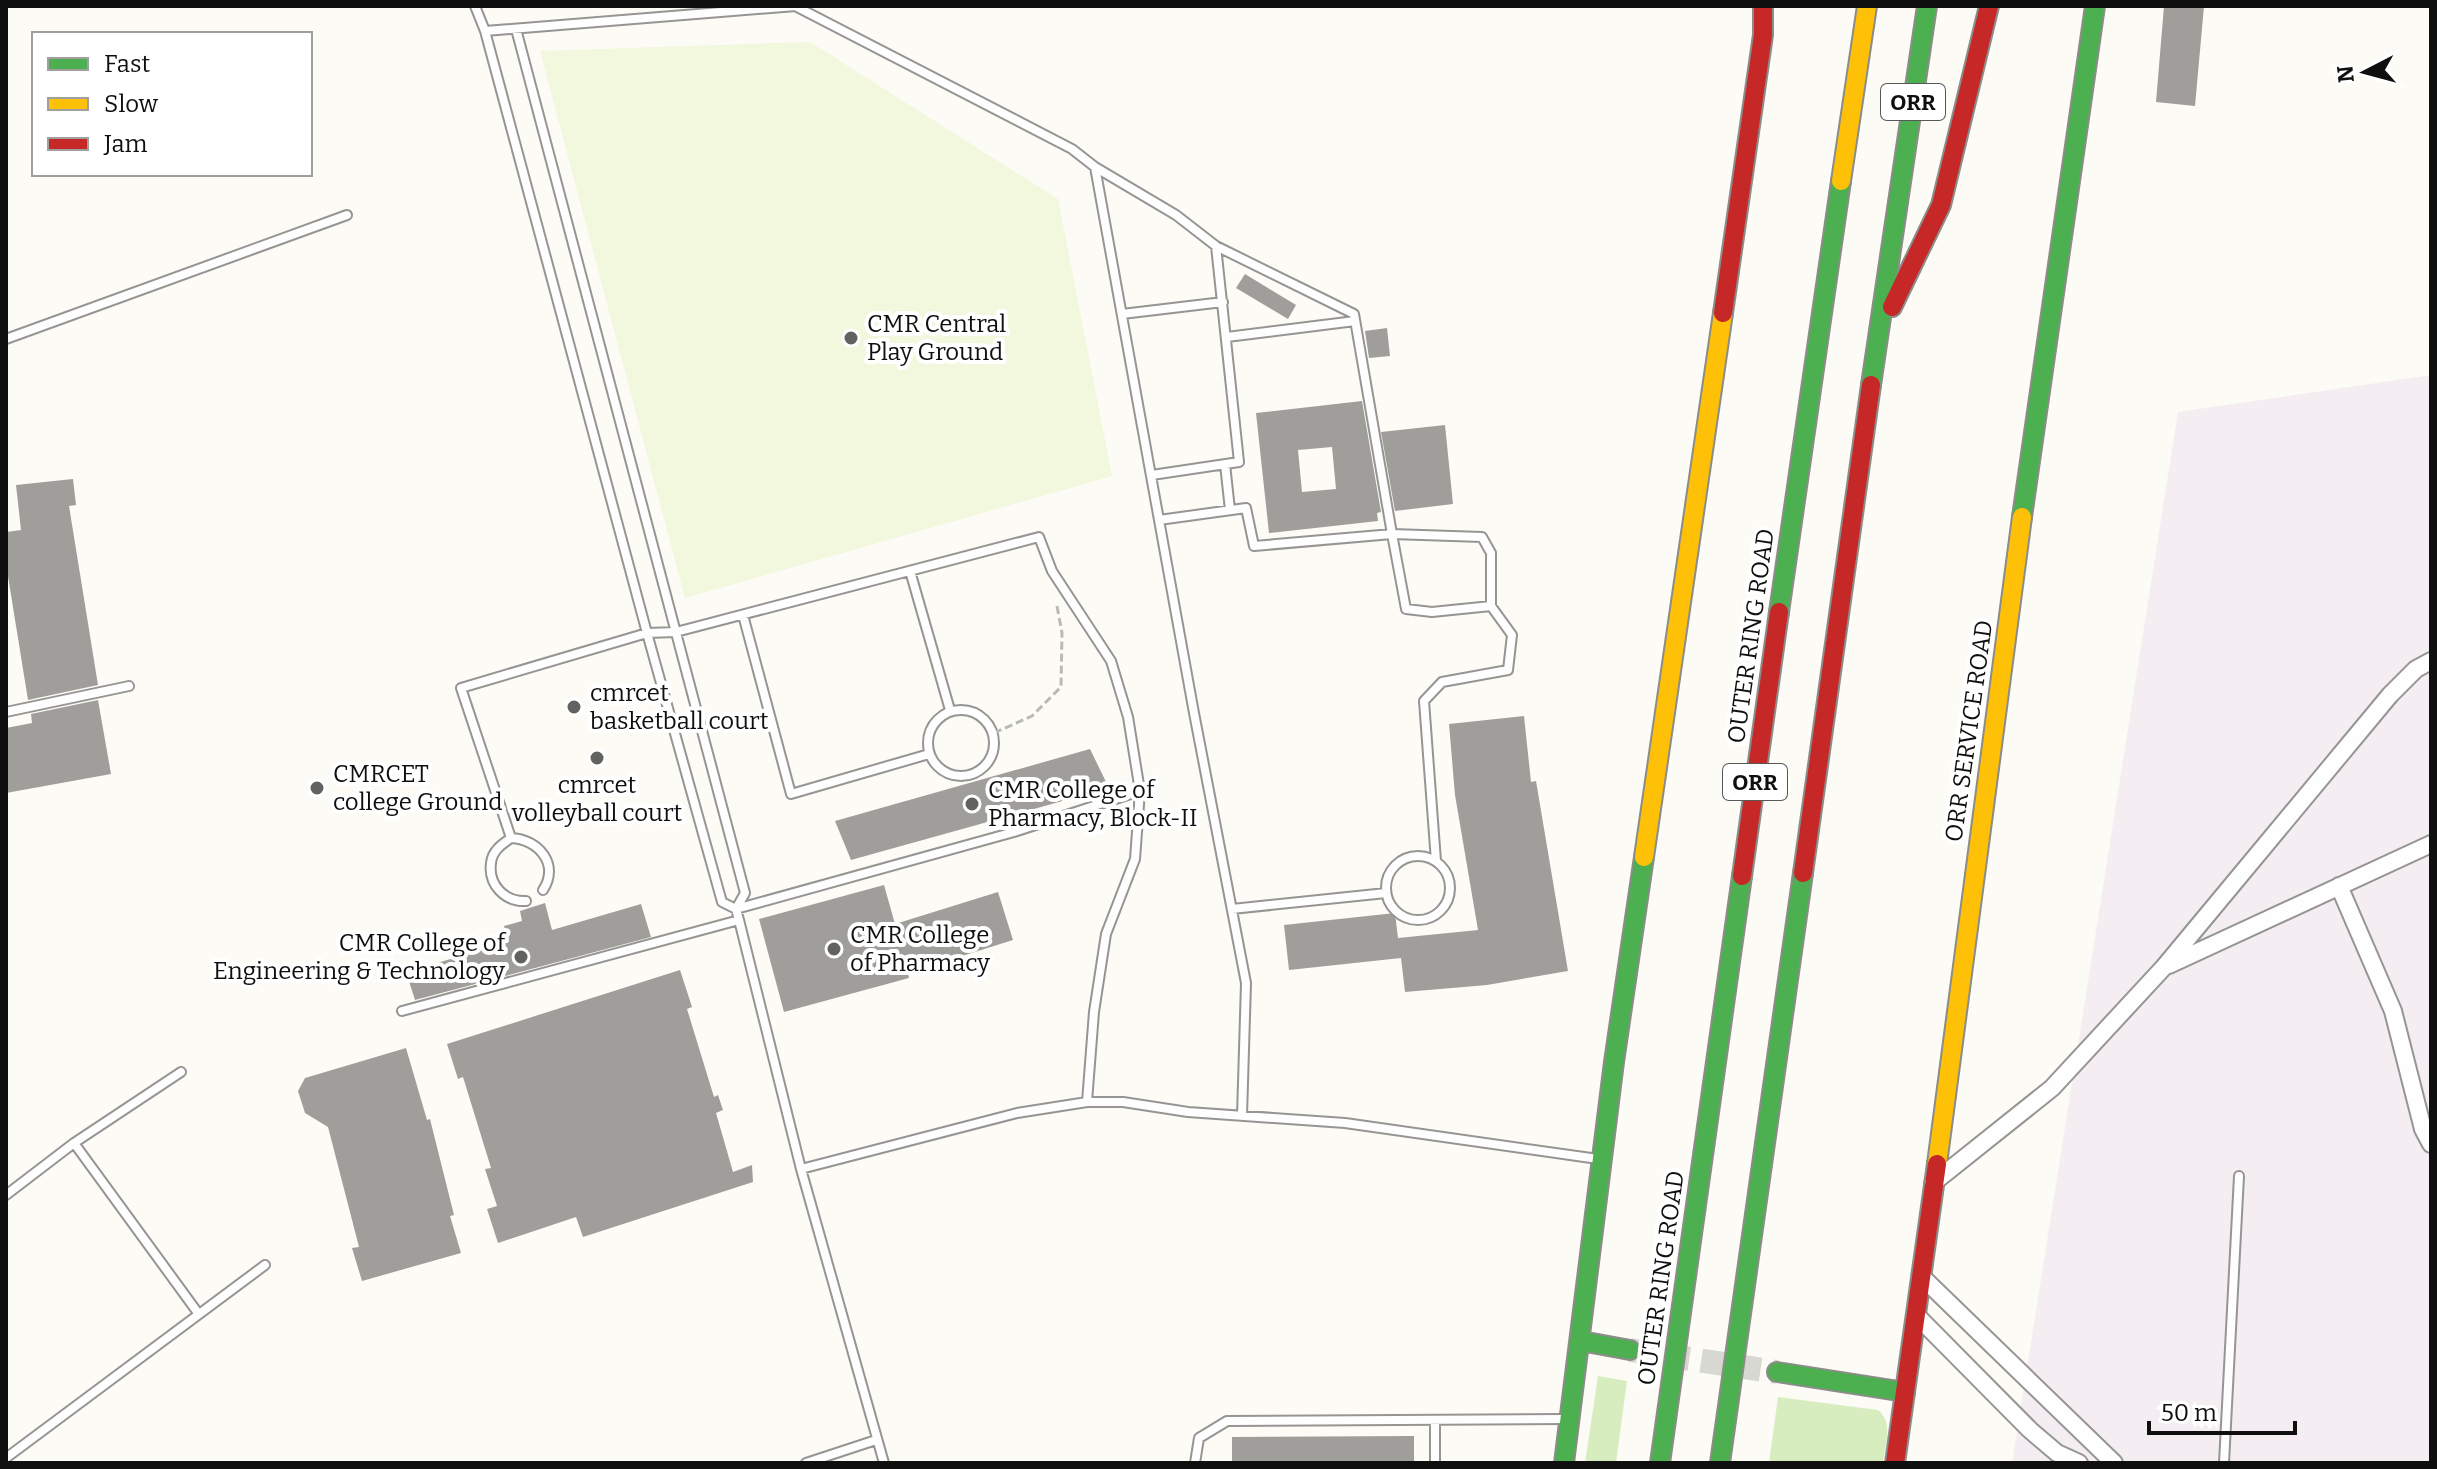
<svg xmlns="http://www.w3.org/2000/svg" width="2437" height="1469" font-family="Bitter,serif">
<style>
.industrial{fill:#f4eef2}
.forest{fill:#d8edbf}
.pitch{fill:#f1f8dd}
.building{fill:#a09e9a;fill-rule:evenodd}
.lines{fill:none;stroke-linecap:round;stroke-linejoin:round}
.secondary-tunnel{stroke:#d8d8d2;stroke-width:24;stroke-dasharray:24 12;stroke-linecap:butt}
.lane-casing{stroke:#969593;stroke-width:12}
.street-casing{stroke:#969593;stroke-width:20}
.fast-casing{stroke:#8c8c89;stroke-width:22}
.slow-casing{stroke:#8c8c89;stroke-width:22}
.jam-casing{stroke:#8c8c89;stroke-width:22}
.path{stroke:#b9b9b8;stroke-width:3;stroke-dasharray:8 4;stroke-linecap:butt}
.lane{stroke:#fffefe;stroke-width:8}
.street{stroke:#fffefe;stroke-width:16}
.fast{stroke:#4caf50;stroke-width:18}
.slow{stroke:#ffc107;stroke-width:18}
.jam{stroke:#c62828;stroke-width:18}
.poi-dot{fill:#626260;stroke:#fff;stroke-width:3}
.labels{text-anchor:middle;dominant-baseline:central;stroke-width:8;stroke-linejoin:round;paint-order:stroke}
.shield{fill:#fff;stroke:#575757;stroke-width:2}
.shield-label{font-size:22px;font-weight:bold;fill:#0f0f0f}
.poi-label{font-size:24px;fill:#0f0f0f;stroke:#fff;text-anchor:start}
.street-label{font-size:24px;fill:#0f0f0f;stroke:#fff}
</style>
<rect width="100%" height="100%" fill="#fcfbf5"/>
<path class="industrial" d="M2431,375V1463H2012L2178,412Z"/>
<path class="forest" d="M1598,1376L1627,1381L1616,1463H1585Z
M1778,1397L1878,1410C1894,1423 1885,1445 1883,1463H1769Z"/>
<path class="pitch" d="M810,42L1058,199L1112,476L685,598L540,51Z"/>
<path class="building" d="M2164,6H2204L2195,106L2156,102Z
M1245,274L1296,305L1288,319L1236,288Z
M1387,328L1390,356L1369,358L1365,331Z
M1362,401L1381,512L1377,513L1378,521L1269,533L1256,413ZM1332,447L1336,489L1302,492L1298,450Z
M1445,425L1453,504L1395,511L1381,432Z
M73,479L76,505L69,506L98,685L28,700L6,564V532L21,530L16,485Z
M98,700L111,774L6,793V728L32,723L31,714Z
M1524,716L1531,782L1536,781L1568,971L1487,985L1405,992L1401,958L1289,970L1284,925L1395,913L1398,938L1478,930L1455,795L1449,724Z
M1090,749L1109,788L851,860L835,821Z
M884,885L895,924L998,892L1013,940L908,973L909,978L784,1012L759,919Z
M545,903L552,930L641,904L651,937L415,1000L406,972L509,942L504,926L522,921L520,911Z
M680,970L692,1007L687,1009L714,1097L718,1095L723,1110L716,1113L733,1172L752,1165L753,1182L583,1237L576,1217L498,1243L487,1209L497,1206L485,1169L491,1168L463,1077L458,1079L447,1044Z
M406,1048L427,1120L430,1119L454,1215L450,1216L461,1253L362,1281L352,1248L359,1247L328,1127L305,1113L298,1091L305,1078Z
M1414,1436V1463H1232V1437Z"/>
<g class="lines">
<path class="secondary-tunnel" d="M1630,1350L1777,1372"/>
<g class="lane-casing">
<path id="lane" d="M475,6L485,31L647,633L722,902L736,909L1014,832L1140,791
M797,7L1072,149L1095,167L1194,713L1246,983L1242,1116
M516,29L745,893L736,909L739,920L801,1169L884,1463
M485,31L796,6
M1095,167L1176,215L1216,246L1354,314L1392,534L1482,537L1491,553V606
M1122,314L1223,302
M1227,337L1355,321
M6,339L347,215
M1225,464L1230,510
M1152,475L1239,462L1216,246
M1159,520L1246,508L1254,546L1392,534L1406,609L1432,612L1491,606L1512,635L1508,670L1442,682L1424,701L1436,861
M910,571L950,710
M743,615L791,794L929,754
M928 743a33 33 0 1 1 66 0a33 33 0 1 1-66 0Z
M6,712L129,686
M511,838L461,688L647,633L676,632L1039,537L1052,571L1111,661L1128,717L1140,791L1135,859L1106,934L1094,1012L1087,1102
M1386 888a32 32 0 1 1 64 0a32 32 0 1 1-64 0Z
M526,901C505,902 488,885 491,863C492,851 502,844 511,838C538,839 560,864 543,890
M1232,909L1386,893
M402,1011L739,920
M74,1143L198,1313
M801,1169L1017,1113L1087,1102H1123L1188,1112L1345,1123L1598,1159
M6,1195L74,1143L181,1072
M6,1458L265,1265
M806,1463L876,1440
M1195,1463L1199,1438L1227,1421L1565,1419
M1435,1463V1420
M2224,1463L2239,1176"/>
</g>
<g class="street-casing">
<path id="street" d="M2339,886L2393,1011L2423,1129L2431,1144
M2169,965L2431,844
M1933,1183L2052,1088L2164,967L2390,695L2416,669L2431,661
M1922,1277L2114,1463
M1917,1316L2030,1430L2057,1453L2079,1463"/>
</g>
<g class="fast-casing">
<path id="fast" d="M1871,385L1927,6
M2022,517L2095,6
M1779,612L1841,181
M1581,1341L1630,1350
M1777,1372L1905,1392
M1564,1463L1614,1062L1644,857
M1660,1463L1742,876
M1720,1463L1803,873"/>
</g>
<g class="slow-casing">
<path id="slow" d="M1841,181L1867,6
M1644,857L1723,313
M1937,1164L2022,517"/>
</g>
<g class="jam-casing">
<path id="jam" d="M1892,307L1941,205L1989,6
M1723,313L1763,35V6
M1803,873L1871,385
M1742,876L1779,612
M1895,1463L1937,1164"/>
</g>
<path class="path" d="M994,733L1032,716L1061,687L1062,633L1057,606"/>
<use href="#lane" class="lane"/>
<use href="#street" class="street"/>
<use href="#fast" class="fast"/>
<use href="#slow" class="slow"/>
<use href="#jam" class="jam"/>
</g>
<g class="poi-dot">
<circle cx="851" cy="338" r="8"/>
<circle cx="574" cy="707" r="8"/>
<circle cx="597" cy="758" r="8"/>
<circle cx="317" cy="788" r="8"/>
<circle cx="972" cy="804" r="8"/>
<circle cx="834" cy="949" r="8"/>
<circle cx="521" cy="957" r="8"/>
</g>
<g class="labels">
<g class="shield">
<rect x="1881" y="84" width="64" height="36" rx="6"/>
<rect x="1723" y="764" width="64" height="36" rx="6"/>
</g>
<g class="shield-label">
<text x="1913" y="102">ORR</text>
<text x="1755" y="782">ORR</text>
</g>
<g class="poi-label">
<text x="867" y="324">CMR Central<tspan x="867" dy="28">Play Ground</tspan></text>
<text x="590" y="693">cmrcet<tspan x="590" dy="28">basketball court</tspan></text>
<text x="333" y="774">CMRCET<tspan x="333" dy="28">college Ground</tspan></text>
<text x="597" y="785" text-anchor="middle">cmrcet<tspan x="597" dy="28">volleyball court</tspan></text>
<text x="988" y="790">CMR College of<tspan x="988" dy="28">Pharmacy, Block-II</tspan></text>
<text x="850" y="935">CMR College<tspan x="850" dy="28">of Pharmacy</tspan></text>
<text x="505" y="943" text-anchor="end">CMR College of<tspan x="505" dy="28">Engineering &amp; Technology</tspan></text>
</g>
<g class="street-label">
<text transform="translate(1751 636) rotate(-82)">OUTER RING ROAD</text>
<text transform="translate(1969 731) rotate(-82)">ORR SERVICE ROAD</text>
<text transform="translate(1661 1278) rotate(-82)">OUTER RING ROAD</text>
</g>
</g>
<rect width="2437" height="1469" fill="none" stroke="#0f0f0f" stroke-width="16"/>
<rect x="32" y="32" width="280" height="144" fill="#ffffff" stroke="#9f9f9f" stroke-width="2"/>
<rect x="48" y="58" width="40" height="12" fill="#4caf50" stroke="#9f9f9f" stroke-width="2"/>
<text x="104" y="72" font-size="24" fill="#0f0f0f">Fast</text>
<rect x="48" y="98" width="40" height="12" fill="#ffc107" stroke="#9f9f9f" stroke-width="2"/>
<text x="104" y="112" font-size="24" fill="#0f0f0f">Slow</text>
<rect x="48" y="138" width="40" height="12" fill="#c62828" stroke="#9f9f9f" stroke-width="2"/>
<text x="104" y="152" font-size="24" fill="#0f0f0f">Jam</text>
<g transform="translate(2365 72) rotate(264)" stroke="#ffffff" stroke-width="6" paint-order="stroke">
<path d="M0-6L14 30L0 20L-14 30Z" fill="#0f0f0f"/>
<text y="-12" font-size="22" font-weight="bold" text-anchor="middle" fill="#0f0f0f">N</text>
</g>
<path d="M2149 1421v12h146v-12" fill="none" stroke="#0f0f0f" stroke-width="4"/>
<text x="2161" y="1421" font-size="24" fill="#0f0f0f" stroke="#ffffff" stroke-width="6" paint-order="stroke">50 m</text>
</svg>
